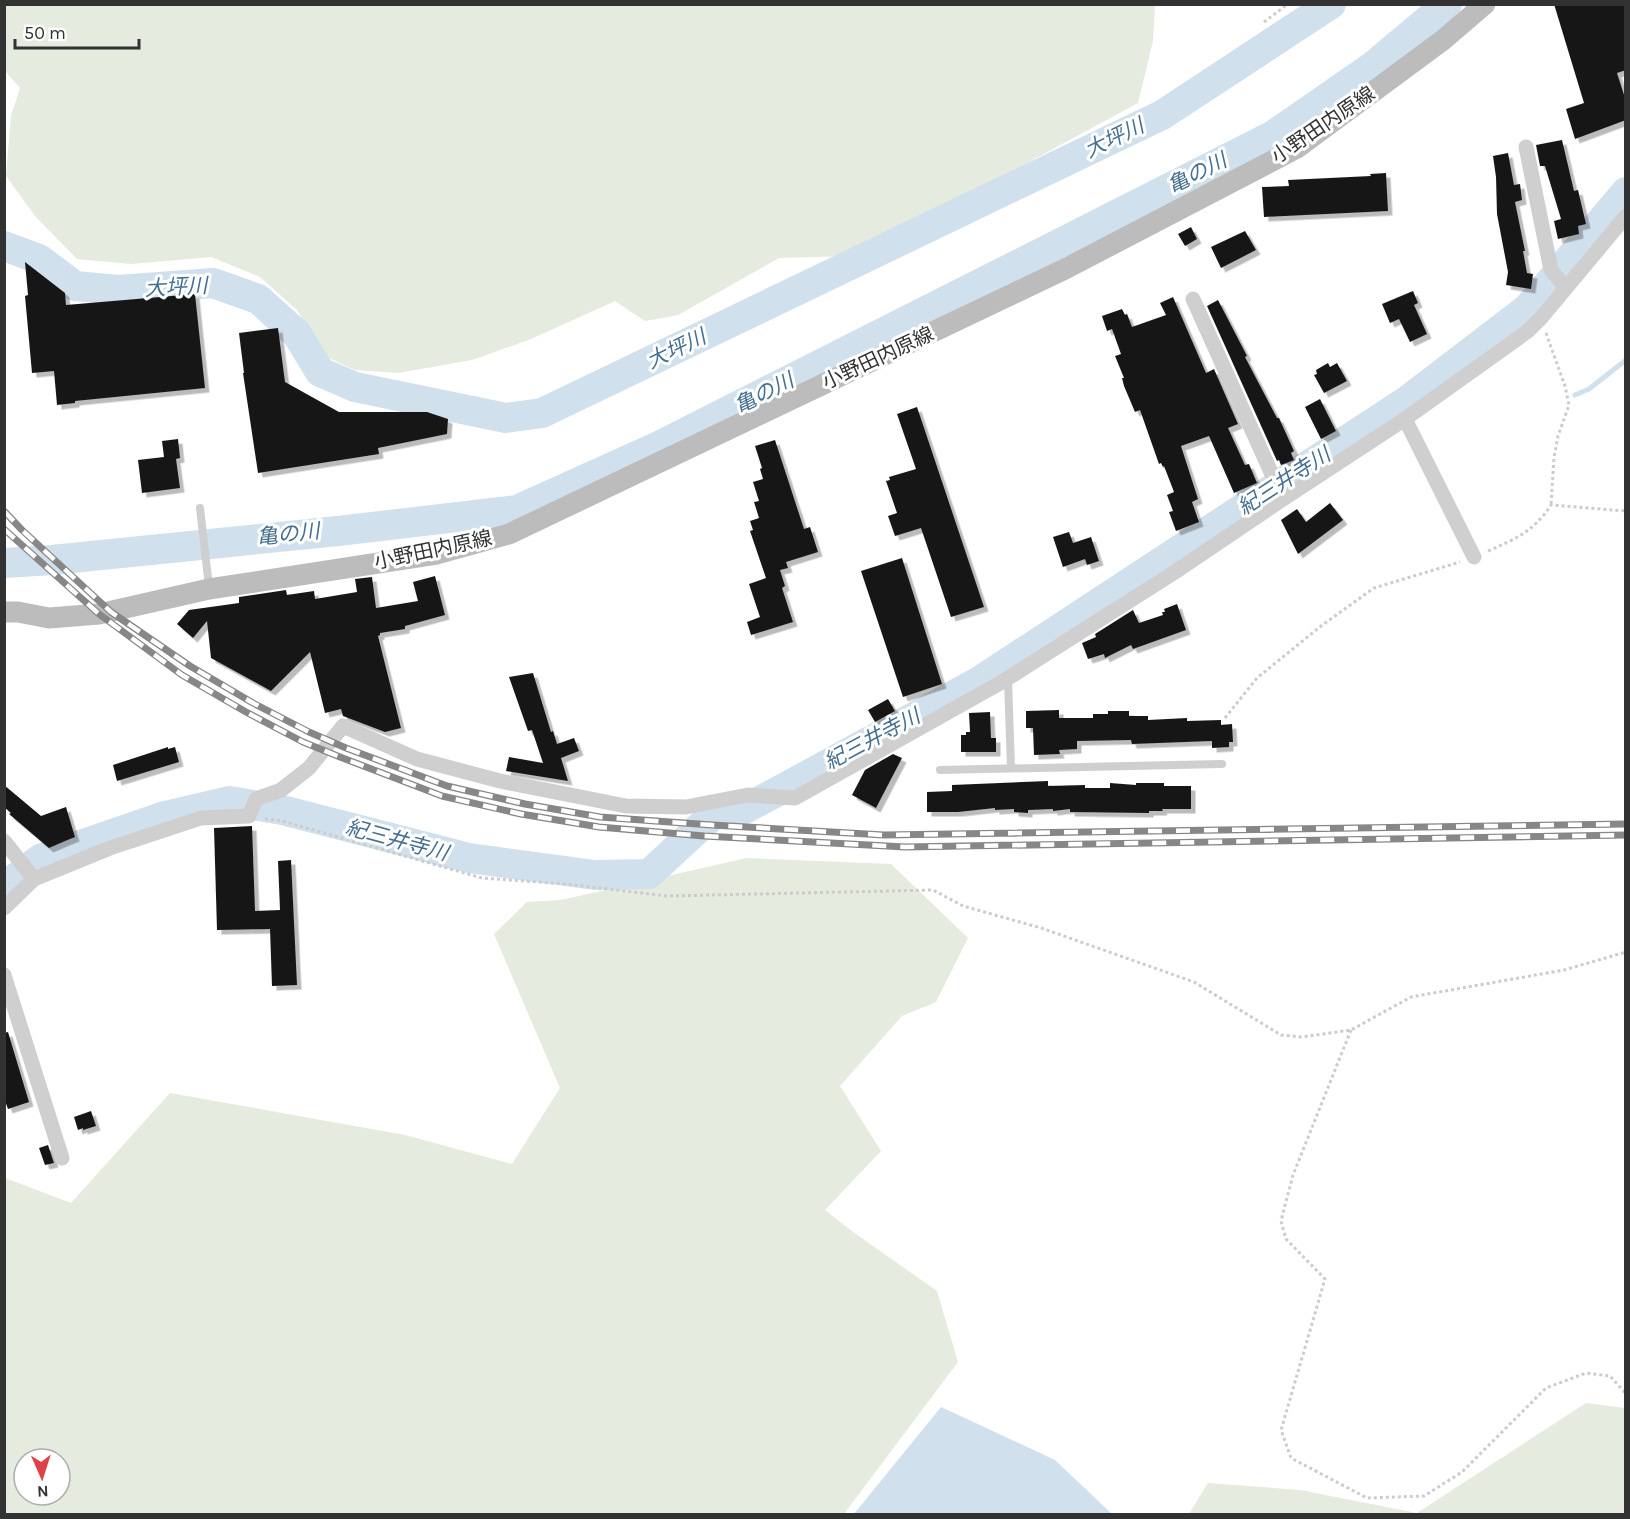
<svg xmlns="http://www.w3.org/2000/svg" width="1630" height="1519" font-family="Karla,'Noto Sans JP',sans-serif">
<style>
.green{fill:#e5ebdf;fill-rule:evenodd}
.water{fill:#d0e0ec}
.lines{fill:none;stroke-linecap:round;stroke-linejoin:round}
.stream{stroke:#d0e0ec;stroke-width:5}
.river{stroke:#d0e0ec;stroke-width:30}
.building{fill:#191919;filter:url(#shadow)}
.path{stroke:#ccc;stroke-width:3;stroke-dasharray:3 3;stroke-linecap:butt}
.service{stroke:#cfcfcf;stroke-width:8}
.minor{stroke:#cfcfcf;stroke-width:15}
.secondary{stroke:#bcbcbc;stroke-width:21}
.rail-casing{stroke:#878787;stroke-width:7}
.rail{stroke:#fff;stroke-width:4.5;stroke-dasharray:14;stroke-linecap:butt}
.labels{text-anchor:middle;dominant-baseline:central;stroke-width:6;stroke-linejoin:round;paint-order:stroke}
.street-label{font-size:20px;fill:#323232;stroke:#fff}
.water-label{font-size:21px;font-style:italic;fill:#446f91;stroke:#fff}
</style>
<defs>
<filter id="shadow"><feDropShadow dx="4.5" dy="4.5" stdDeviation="0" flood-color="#0004"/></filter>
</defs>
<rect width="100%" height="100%" fill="#fff"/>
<path class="green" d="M5,4H1155V5L1153,41L1138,103L953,203L851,256L779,258L678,315L645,321L615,301L531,339L472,360L398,373L355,370L322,355L297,310L260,277L211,257L131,264L77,259L35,216L6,176L11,116L20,88L5,71Z
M747,858L891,864L968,938L936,1002L902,1016L840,1086L881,1151L825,1210L853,1232L937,1291L958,1362L844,1514H5V1178L71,1203L170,1093L405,1135L512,1164L560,1088L494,934L527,902L561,900ZM24,1459H60V1495H24Z
M1586,1403L1625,1408V1514H1189L1208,1483L1300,1490L1417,1513Z"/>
<path class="water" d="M941,1407L1055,1460L1112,1514H854Z"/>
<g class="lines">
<path class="stream" d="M1575,395L1589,389L1626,360"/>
<path class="river" d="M4,246L39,259L75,286L118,290L213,283L258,299L297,334L320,372L355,387L506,418L542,413L1162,115L1331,4
M4,563L52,560L338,531L517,510L659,446L1272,136L1373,66L1447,4
M4,887L40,859L165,816L229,801L282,810L469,858L595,875L649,874L715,813L735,814L786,787L978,682L1408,400L1527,309L1626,192"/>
</g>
<path class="building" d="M1554,4H1626V70L1617,73L1626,101V120L1575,139L1566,109L1584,103Z
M1562,140L1574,191L1578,190L1586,224L1578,226L1579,234L1558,239L1554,221L1561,219L1545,166H1540L1536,145Z
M1508,153L1514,185L1520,184L1522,200L1515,202L1525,251H1523L1527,273L1533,274L1531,289L1506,285L1508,272L1497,214L1496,177L1493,156Z
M1386,173L1388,211L1264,217L1262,187L1289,186L1288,180L1371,176L1370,174Z
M1191,227L1197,239L1185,246L1178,234Z
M1245,231L1256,250L1221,268L1211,247Z
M25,262L65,293L66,305L195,294L205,388L75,401V403L57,405L54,371L32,373L25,296L28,295Z
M1413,291L1418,303L1414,305L1427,334L1410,342L1399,319L1390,323L1382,304Z
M1173,297L1206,373L1214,369L1238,424L1228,428L1245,465L1249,464L1257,483L1234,493L1209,436L1181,446L1198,499L1192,502L1199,522L1176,531L1169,512L1173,511L1167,495L1174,492L1164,466L1163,467L1161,463L1159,464L1140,410L1135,412L1124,386L1122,378H1124L1115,356L1121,354L1112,329L1107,331L1102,316L1122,309L1125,315L1127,314L1132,327L1166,315L1160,303Z
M1218,300L1247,356L1245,357L1277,418H1279L1294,451L1291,453L1294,460L1281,465L1279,460L1277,461L1207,306Z
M278,328L285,382L339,412H427L448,419L447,434L378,448L379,454L258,473L243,373H244L239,333Z
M1328,363L1330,367L1337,363L1347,381L1324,393L1314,375L1317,374L1316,370Z
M1320,399L1336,431L1321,439L1305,407Z
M917,407L984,607L951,617L921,528L895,536L888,516L897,513L886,481L890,480L889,477L916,469L897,414Z
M178,439L180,458L176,459L180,488L142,493L138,460L164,457L162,441Z
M775,440L804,529L810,527L818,552L786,562L788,568L780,570L785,586L782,588L793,622L751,635L747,622L760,617L749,584L766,578L750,531L753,530L750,521L759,518L754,502L759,501L753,482L763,479L760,469L762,468L755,446Z
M1330,503L1343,520L1298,554L1281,520L1297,509L1306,522Z
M1069,532L1073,543L1091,537L1099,561L1087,565L1085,559L1063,567L1053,537Z
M902,558L942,684L903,697L861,571Z
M435,576L445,615L405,626V629L380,633V635L378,636L401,728L385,732L343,716L341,709L325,713L310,652L271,691L211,658L207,621L193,638L177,624L189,610L239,603V597L286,590L287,595L314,591L315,599L357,592L355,579L372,577L376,608L418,601L413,582Z
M1177,604L1186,630L1133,649L1131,645L1105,658L1104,654L1088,659L1082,643L1096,637L1095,634L1133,610L1139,623L1163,615L1162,612H1165L1164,609Z
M533,673L551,732L553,731L557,744L574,738L579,751L561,758L568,781L506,771L509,757L543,763L532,730L528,731L509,677Z
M888,699L895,711L875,722L868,710Z
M1059,710V718H1093V714H1108V711H1129V716H1148V720L1187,718V721L1221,720V725L1232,724L1233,742H1229V747L1212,748V741L1132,744L1131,740L1077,741V749L1059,750L1060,754L1034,755L1033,728H1026V711Z
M990,712L991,738H996V752H961V735H966V732H970L969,713Z
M168,747V749L175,747L179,762L117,781L113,765Z
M893,754L902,758L876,808L852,795L865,770Z
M1048,781V786L1085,785V788H1110V783L1136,785V783H1164V786H1191V809H1162L1163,811H1149V813L1070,812V809L1053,811V809L1028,810V813L1014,812V809L995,810V808L958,812H927V792L952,791V785Z
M4,785L41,816L66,807L75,837L65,841L49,848L9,814L11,813L4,807Z
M252,826L255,911L280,910L278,861L291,860L297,985L272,986L270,929L217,930L214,828Z
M8,1032L29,1102L8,1109L4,1098V1033Z
M91,1111L96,1126L83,1130V1128L78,1130L74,1117Z
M48,1145L54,1163L45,1165L39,1148Z"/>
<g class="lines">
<path class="path" d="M1264,22L1288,4
M1546,333L1565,386L1569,405L1558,436L1554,457L1551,505
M1488,551C1516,539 1534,531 1551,505L1626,511
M1225,718L1257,678L1321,626L1374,588L1460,562
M265,819L282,821L482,878L566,884L667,896L933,890L963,906L1041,928L1194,982L1281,1035L1302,1037L1351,1030L1411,997L1564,970L1626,952
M1351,1030L1293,1175L1281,1221L1286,1239L1325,1279L1281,1430L1291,1458L1367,1498L1424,1496L1462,1472L1546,1388L1586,1373L1610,1376L1626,1394"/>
<path class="service" d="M200,508L209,587
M1008,679L1011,768
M940,770L1222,764"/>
<path class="minor" d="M1526,147L1551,270L1566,288
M1193,299L1283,499
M1405,419L1474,557
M4,841L34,879
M4,908L34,879L110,848L201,818L249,816L256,799L281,790L309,768L343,726L417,759L500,781L626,806L686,807L748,795L795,798L1002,682L1175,572L1283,499L1405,419L1528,331L1541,318L1626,216
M4,975L62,1158"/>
<path class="secondary" d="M4,612H18L49,618L99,614L209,589L437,554L509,534L1065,269L1297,148L1443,40L1485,4"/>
<g class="rail-casing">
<path id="rail" d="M4,511L22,530L111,612L190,666L253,703L309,732L346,748L447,786L525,804L600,817L712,825L884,835L1626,824
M4,529L99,614L182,675L246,712L303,742L340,757L442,796L521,814L599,827L704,836L905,847L1626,835"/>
</g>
<use href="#rail" class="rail"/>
</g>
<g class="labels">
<g class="street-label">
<text transform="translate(1323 125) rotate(-34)">小野田内原線</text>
<text transform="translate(878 358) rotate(-25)">小野田内原線</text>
<text transform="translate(433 550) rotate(-12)">小野田内原線</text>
</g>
<g class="water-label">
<text transform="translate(1114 138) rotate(-26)">大坪川</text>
<text transform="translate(1197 173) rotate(-27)">亀の川</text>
<text transform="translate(176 287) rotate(-3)">大坪川</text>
<text transform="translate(676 349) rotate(-26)">大坪川</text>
<text transform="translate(764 393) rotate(-27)">亀の川</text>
<text transform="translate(1284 481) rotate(-33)">紀三井寺川</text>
<text transform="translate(288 534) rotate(-6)">亀の川</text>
<text transform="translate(872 739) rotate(-28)">紀三井寺川</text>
<text transform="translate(397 840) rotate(15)">紀三井寺川</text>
</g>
</g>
<rect width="1630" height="1519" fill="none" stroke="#323232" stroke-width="12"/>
<g transform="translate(42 1477) rotate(177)"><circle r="28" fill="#ffffff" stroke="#adadad" stroke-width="1.5"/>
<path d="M0-4.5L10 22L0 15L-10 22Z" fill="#dc4246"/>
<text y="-9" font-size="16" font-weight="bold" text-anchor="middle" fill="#323232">N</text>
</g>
<path d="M15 39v9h124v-9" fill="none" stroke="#323232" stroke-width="3"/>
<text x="24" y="39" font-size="18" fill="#323232" stroke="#ffffff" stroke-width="4.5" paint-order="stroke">50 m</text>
</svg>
